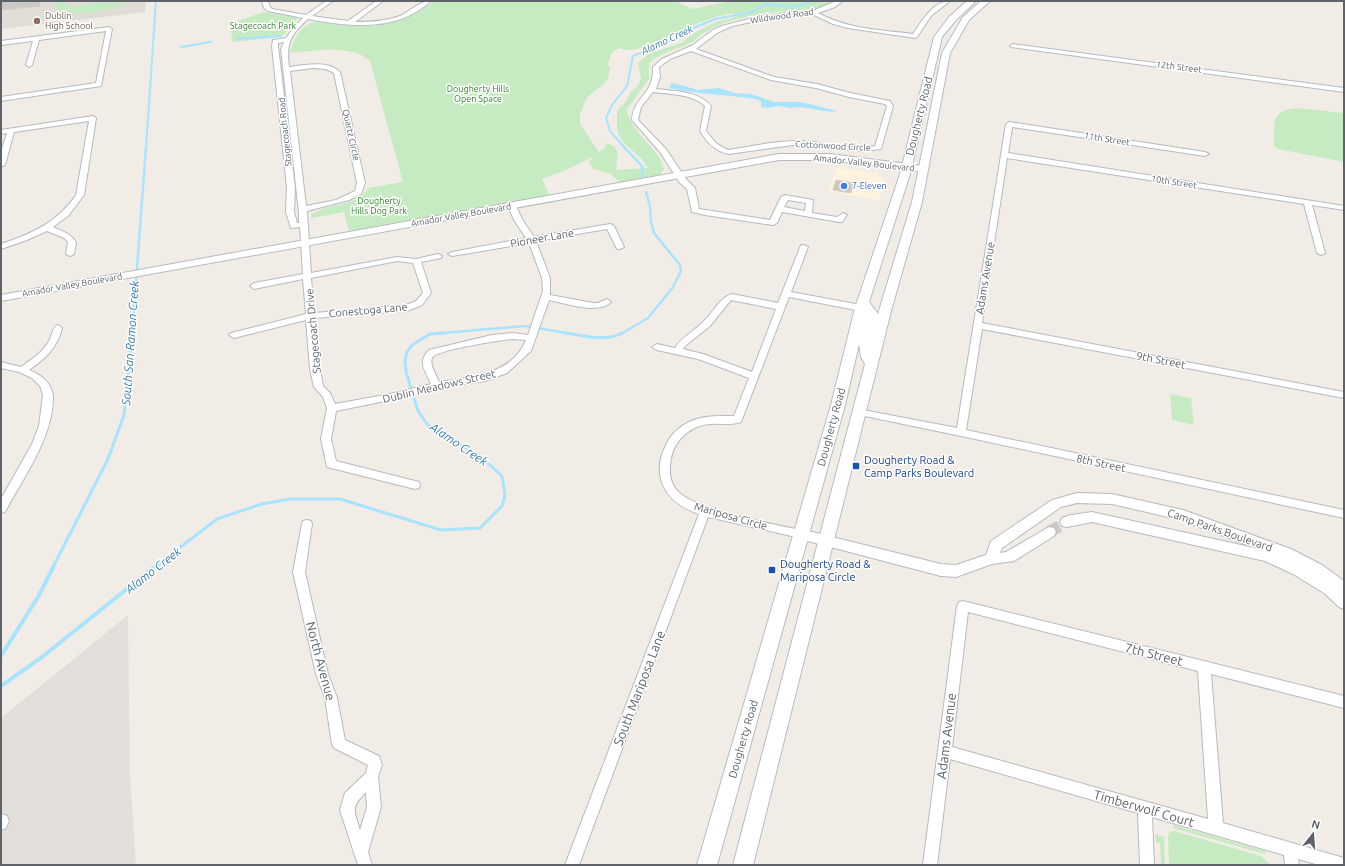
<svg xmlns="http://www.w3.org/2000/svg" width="1345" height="866" font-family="Ubuntu,sans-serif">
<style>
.commercial{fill:#fff3dd}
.industrial{fill:#e2dfda}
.education{fill:#e1dcd5}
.green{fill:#c6eac1;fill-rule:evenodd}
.water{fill:#a8e3ff}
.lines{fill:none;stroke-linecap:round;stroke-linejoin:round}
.stream-far3{stroke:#a8e3ff;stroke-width:2}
.stream-far2{stroke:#a8e3ff;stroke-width:2.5}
.stream-far1{stroke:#a8e3ff;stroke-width:3}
.stream{stroke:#a8e3ff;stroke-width:4}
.building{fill:#ccc8c3;stroke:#d7cec4}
.tertiary-tunnel{stroke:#cccac6;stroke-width:12;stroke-dasharray:12 6;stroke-linecap:butt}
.minor-casing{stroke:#b6babe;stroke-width:2}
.tertiary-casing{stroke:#b6babe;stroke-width:2}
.secondary-casing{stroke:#b7bcc1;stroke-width:2}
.minor{fill:#fff;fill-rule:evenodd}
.tertiary{fill:#fff;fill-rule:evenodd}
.secondary{fill:#fff;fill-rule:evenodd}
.education-dot{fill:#8d6e63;stroke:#fff;stroke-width:1.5}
.shop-dot{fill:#3f7fe0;stroke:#fff;stroke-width:1.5}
.transit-dot{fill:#1a4fb4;stroke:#fff;stroke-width:1.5}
.labels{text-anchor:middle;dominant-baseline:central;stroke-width:3;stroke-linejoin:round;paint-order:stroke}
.far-education-label{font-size:9px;fill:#785e54;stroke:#fff;text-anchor:start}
.far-street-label{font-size:9px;fill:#5d6368;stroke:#fff}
.far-park-label{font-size:9px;fill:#34872d;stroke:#fff}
.far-shop-label{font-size:9px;fill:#366cbe;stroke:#fff;text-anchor:start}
.far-water-label{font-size:10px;font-style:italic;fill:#357ba9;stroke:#fff}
.street-label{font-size:11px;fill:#5d6368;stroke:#fff}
.transit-label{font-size:11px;fill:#164399;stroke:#fff;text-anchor:start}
.water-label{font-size:12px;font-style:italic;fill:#357ba9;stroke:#fff}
.near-street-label{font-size:13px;fill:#5d6368;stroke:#fff}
</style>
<rect width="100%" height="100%" fill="#f1ede6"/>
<path class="commercial" d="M837,168L876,173L885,181L879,200L828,191Z"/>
<path class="industrial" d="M128,615L130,777L136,865H1V718Z"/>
<path class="education" d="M1,1H146L145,12L1,29Z"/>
<path class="green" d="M58,1H66L68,7L115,1H130C106,15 80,12 54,15Z
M435,1H675L693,9L730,1H833C815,13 789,9 768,13C748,16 724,21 707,31C700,34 697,40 690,43C676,50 661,52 649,63V79L627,109C630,133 658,146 664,169L660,175L619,182L611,174L593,169L589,162L594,156L568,169L542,179L549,195L349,231L344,212L311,218V215C328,202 356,208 368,188L403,182L370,61C352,44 315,51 290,53C293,40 301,24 316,22C345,26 374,30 402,19C414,15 425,8 435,1ZM733,13L736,17L716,22L694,33L683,42L661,50L647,53L646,56L638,63L641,79L638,86L630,93L625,103L619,108L617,112V130L619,136L624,143L641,158L648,168L616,170L618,152L614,146L605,143V148L599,152L580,124V114L587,97L604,84L608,78L610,67L607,65L613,51L619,48C635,57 672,34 689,27C703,21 718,15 733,13Z
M264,12L294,17L297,18V20L283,35L270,36V38L232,42L231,23Z
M1297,108L1344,113V162L1278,149L1274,146C1275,123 1269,111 1297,108Z
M1170,394L1191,398L1194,425L1172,420Z
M1173,825L1265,851V854L1173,828Z
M1174,831L1261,856L1270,865H1169L1168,836L1170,832Z
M1155,834L1164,837L1165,865H1161L1160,843L1156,842Z"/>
<path class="water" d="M674,83L698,90L719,88L734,93L751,94L774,102H801L837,111L832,112L800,107L790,108L778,106L768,108L761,107V101C751,97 743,98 732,96C711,94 691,93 670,88V85Z"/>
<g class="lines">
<path class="stream-far3" d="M237,39L281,36
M181,47L211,42
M146,148L156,1
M625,148L610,131L606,118L612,105L627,86L633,56L677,38L693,28L715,19L753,12L763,5L768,4L788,7L802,5L812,1"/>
<path class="stream-far2" d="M624,147L642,166V176
M132,334L146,147
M430,334L526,326L572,334
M621,334L648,318L673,287L681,271L680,265L654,233L651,222L650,206L646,192"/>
<path class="stream-far1" d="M566,333C584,336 606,342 622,333
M52,569L108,459L124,415L132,333
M152,569L217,519L262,504L290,499H340L441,530L480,528L502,506L505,495L502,476L479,455L430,428L418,411L406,372L405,361L407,352L412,345L430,334L442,333"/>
<path class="stream" d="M1,656L38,597L53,568
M1,686L42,657L153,568"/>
</g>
<path class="building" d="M1,1H40V6L1,10Z
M836,180L854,183L851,193L833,190Z"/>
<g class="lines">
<path class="tertiary-tunnel" d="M1049,532L1067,522"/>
<g class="minor-casing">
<path id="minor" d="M262,1H268L270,7L272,9L306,15L326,1H333L312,16L348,21L376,1H383L355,22C370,22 386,21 400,16C411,11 419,1 431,1C397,32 350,27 308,19C290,35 286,43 289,67C305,65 328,60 340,72L365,183L361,194L349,200L307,211L311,273L397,257L416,259L438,254L442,256L441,258L421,262L431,293L422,305L407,311L315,318L320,369L323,386L330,393L335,404L390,394L431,384C425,369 417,363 429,350L492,335L513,333L528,335L543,291L542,278L529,243L452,256L448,254L452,252L526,238L514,220L508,206L509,204H515L522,219L534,237L610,224L614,226L624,247L620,249H617L607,229L536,241L550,278V295L593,303H598L607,299L611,302C599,315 565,303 549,300L531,351L507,373L485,381L434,389L390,400L336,411L331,439L336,461L419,482L420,485L419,488L415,489L327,467L321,439L327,408L323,397L314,387L310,369L306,320L234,338L229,335L231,333L306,314L303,279L254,289L250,286L254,283L303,274L300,227L291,228L286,212L287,188L272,46L273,40L286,38L295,26L303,18L268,11L264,8ZM284,42L281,49L299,213V223H297L294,212L295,188L278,46V43ZM313,68L326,69L334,73L357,183L355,191L336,200L306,206L290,71ZM397,261L413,263L423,293L416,301L406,305L314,313L311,278ZM513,339L526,340C512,375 471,377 439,382C437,376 429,365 432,358C435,350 502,340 513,339Z
M836,1H843L835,7L818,13C847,29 881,30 913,34C922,21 933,1 950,1L931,16L917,37L915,38L848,28L833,24L812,14L766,19L732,26L717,33L696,49L774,77L817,84L850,93L890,101L893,106L881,149L862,151L793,145L729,154C714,151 708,143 700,131L705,106C693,94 669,94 653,92L641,107L638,120L666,149L686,179L695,188L699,209L770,220L781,197L785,195L813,200L812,213L837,217L843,213L847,215L842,222H839L782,212L777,223L773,225L705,215L692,212L687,189L680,183L660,152L632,120C633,96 654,96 653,67L662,59L693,45L713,30L722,26L760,16L815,10ZM691,51L771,80L816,88L849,97L885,104L887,106L875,146C852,151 827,142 803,141C779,140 753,146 729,150C718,147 713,140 706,131L711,106C699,91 674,91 656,89L660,77L659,67L670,59ZM788,200L806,203L805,211L784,207Z
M109,27L112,29L101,86L1,101V97L96,83L106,31L39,40L32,65L29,67L26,65L33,41L1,45V41Z
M1013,44L1344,88V92L1011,47L1010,46Z
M93,116L96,118L84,195L68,216L53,227C62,231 70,233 76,242L74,254L70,256L66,254L68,242L64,238L47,231L27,240L1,249V244C31,234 58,222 76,195L89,121L14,132L5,165L1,167V152L7,133L1,134V130Z
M1009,122L1205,152L1209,154L1205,156L1012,127L1008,153L1344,206V210L1312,205L1325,253L1321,255L1317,253L1304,204L1007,158L982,323L1344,392V398L982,329L966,430L1344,510V518L961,436L855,414L853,412L858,409L957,428L1006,124Z
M801,245H804L808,247L791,292L861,305L865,308L861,311L789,297L741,422C727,427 712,420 697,427C684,432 673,445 671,459C669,469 669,479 675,488C691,511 771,523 800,530L804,531L806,534L804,537L800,538L708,517L579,865H565L699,514C666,503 650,477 666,445C670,435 680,426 689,422C704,415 719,416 734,416L749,378L698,359L657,350L652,347L657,344L675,348C682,337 694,331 703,322C713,313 719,298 732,294L778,303ZM731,300L776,309L752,372L703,354L683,349L685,346L710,326Z
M58,325L62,328C58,347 45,359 29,370C40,374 52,383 53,396C54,436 23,478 5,512L1,513V499L32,444L39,426L43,395L40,386L32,378L19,372L1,368V362L21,367C31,360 43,352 49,341C52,336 52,327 58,325Z
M307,520L311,521L312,524L305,572L328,674L337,698L345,740L379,756L382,765L378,777L381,807L368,852L372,865H358L340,810L345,793L366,773L368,765L334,748L332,744L325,698L316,674L293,572L302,524L303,521ZM366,792L367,807L360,830C354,810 350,808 366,792Z
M963,601L1344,696V708L1211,674L1223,823L1344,858V865H1319L1298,859L1299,865H1285L1284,855L1152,817L1154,865H1140L1138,813L950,759L937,865H923L957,606L959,602ZM968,612L1198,671L1208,819L952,747Z
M1,814L7,816L9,821L6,828L1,830Z"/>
</g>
<g class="tertiary-casing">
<path id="tertiary" d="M779,154H830L923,166L927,169L923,172L830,160H779L1,301V295Z
M1077,493L1112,494L1183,510L1291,549L1322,565L1344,581V609L1339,607L1324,593L1293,574L1265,561L1092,522L1067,527L1062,526L1060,522L1062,518L1071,515L1092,512L1259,549L1177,519L1112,504L1077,503L1061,507L1002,548L1000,553L1006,552L1049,527L1054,528L1056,532L1054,536L1014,561L992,564L956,577L941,576L800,539L795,538L793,534L795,530L800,529L941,564L956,565L986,555L991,541L1052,500Z"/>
</g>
<g class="secondary-casing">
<path id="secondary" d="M967,1H976L956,20L942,37L910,174L869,302L878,314L912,202L942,53L963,17L981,1H990L969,20L950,53L922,202L891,311L753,865H733L865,364L861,357L859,344L845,405L717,865H697L831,405L855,308L900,174L934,37L950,16Z"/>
</g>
<use href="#minor" class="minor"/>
<use href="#tertiary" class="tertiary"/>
<use href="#secondary" class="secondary"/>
</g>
<circle class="education-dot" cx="37" cy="21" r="4"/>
<circle class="shop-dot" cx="844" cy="186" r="4"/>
<g class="transit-dot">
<rect x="852" y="462" width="8" height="8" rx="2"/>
<rect x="768" y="566" width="8" height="8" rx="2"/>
</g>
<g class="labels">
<g class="far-education-label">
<text x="45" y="16">Dublin<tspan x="45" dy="10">High School</tspan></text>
</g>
<g class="far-street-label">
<text transform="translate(782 16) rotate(-8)">Wildwood Road</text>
<text transform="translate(1179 67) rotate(7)">12th Street</text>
<text transform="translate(285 132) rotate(-96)">Stagecoach Road</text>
<text transform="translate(351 135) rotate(78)">Quartz Circle</text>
<text transform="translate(1107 139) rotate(9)">11th Street</text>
<text transform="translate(833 146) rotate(3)">Cottonwood Circle</text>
<text transform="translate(864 163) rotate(6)">Amador Valley Boulevard</text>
<text transform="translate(1174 182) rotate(9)">10th Street</text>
<text transform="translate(461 215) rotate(-10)">Amador Valley Boulevard</text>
<text transform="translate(72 285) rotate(-10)">Amador Valley Boulevard</text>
</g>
<g class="far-park-label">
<text x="263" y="26">Stagecoach Park</text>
<text x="478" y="89">Dougherty Hills<tspan x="478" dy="10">Open Space</tspan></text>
<text x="379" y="201">Dougherty<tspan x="379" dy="10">Hills Dog Park</tspan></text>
</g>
<g class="far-shop-label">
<text x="852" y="186">7-Eleven</text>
</g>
<g class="far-water-label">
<text transform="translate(667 40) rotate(-25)">Alamo Creek</text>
</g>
<g class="street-label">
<text transform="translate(919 116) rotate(-76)">Dougherty Road</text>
<text transform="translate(542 238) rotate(-10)">Pioneer Lane</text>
<text transform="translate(985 278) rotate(-81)">Adams Avenue</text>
<text transform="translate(368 310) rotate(-5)">Conestoga Lane</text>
<text transform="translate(313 331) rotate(-95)">Stagecoach Drive</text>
<text transform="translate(1161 360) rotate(11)">9th Street</text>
<text transform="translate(439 386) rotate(-13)">Dublin Meadows Street</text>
<text transform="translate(831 427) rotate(-75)">Dougherty Road</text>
<text transform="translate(1101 463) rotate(12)">8th Street</text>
<text transform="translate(731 516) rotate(16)">Mariposa Circle</text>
<text transform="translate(1220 530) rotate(19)">Camp Parks Boulevard</text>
<text transform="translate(743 739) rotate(-74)">Dougherty Road</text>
</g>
<g class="transit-label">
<text x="864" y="460">Dougherty Road &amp;<tspan x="864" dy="13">Camp Parks Boulevard</tspan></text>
<text x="780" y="564">Dougherty Road &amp;<tspan x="780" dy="13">Mariposa Circle</tspan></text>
</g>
<g class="water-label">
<text transform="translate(130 343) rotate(-86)">South San Ramon Creek</text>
<text transform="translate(459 444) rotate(34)">Alamo Creek</text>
<text transform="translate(153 570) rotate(-38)">Alamo Creek</text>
</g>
<g class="near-street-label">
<text transform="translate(1154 654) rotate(14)">7th Street</text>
<text transform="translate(321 661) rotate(75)">North Avenue</text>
<text transform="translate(639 688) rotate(-69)">South Mariposa Lane</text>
<text transform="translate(946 736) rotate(-83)">Adams Avenue</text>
<text transform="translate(1144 808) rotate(16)">Timberwolf Court</text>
</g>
</g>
<rect width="1345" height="866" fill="none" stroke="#5d6368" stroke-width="4"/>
<g transform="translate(1313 834) rotate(17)" stroke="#ffffff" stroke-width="3" paint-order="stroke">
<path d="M0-3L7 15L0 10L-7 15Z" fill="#5d6368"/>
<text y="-6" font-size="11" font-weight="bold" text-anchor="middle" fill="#5d6368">N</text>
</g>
</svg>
